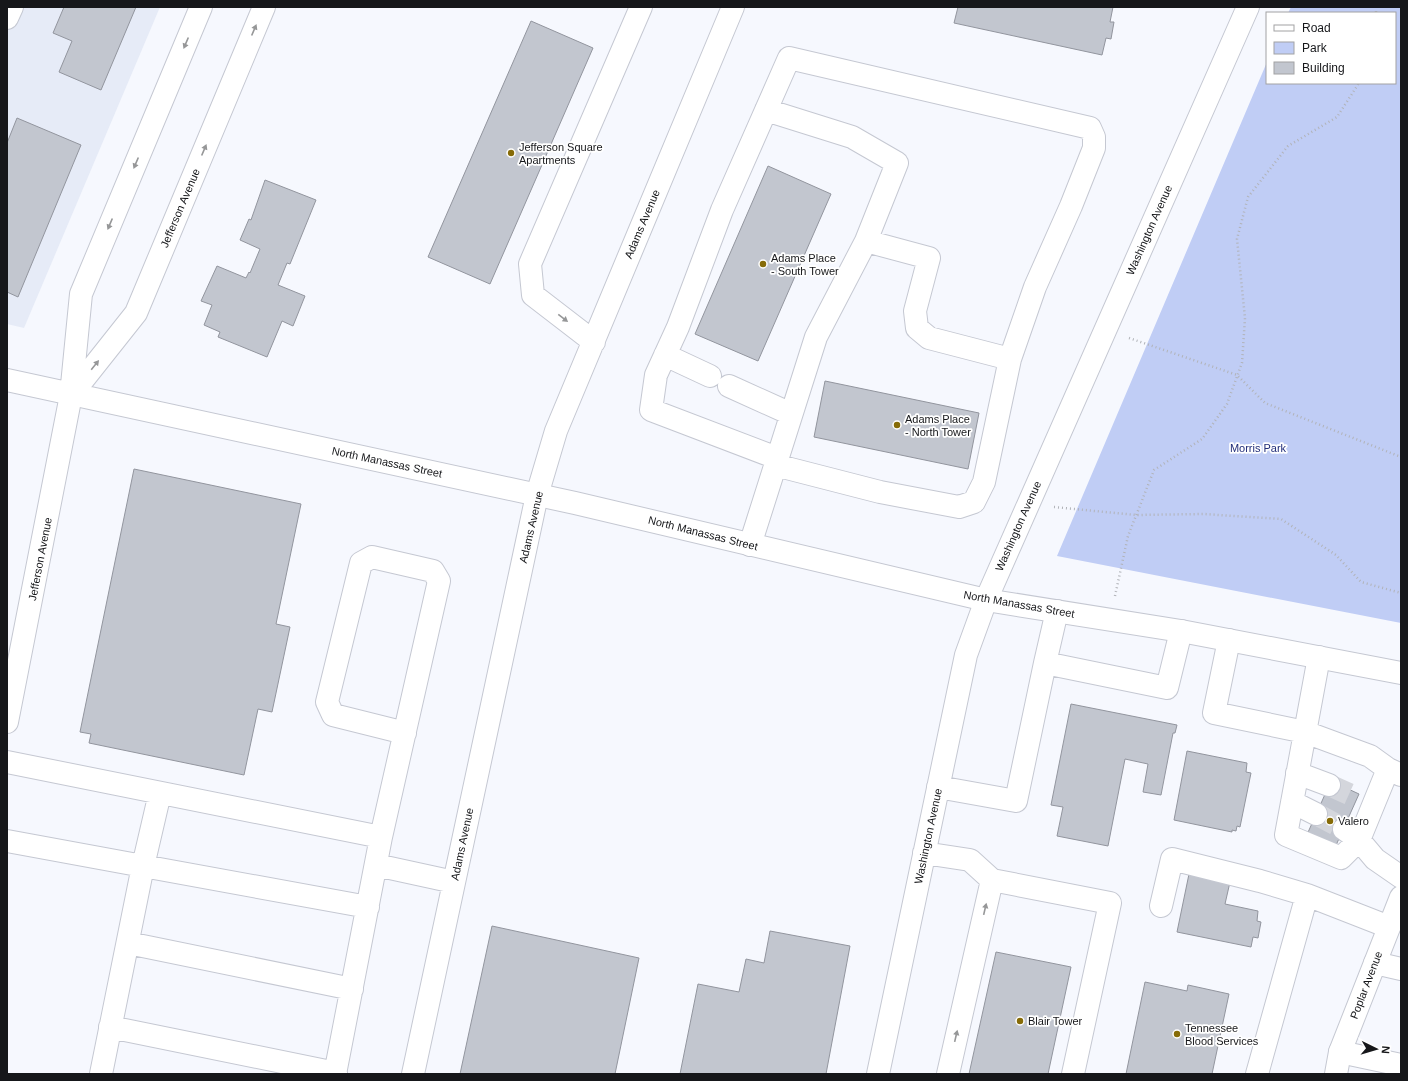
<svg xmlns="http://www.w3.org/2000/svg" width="1408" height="1081" font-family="Arial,sans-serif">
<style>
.built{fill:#e6ebf7}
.park{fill:#c0cdf5}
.building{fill:#c2c6cf;stroke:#92959e}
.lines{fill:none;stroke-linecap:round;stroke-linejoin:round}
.minor-tunnel{stroke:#d4d6dc;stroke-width:22;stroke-dasharray:22 11;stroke-linecap:butt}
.minor-casing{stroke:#c5c8d2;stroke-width:24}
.major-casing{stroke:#c5c8d2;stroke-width:24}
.path{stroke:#b1b3b8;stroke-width:2.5;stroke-dasharray:1 3;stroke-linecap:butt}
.minor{stroke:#fff;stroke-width:22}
.major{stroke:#fff;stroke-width:22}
.oneway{fill:#969798}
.poi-dot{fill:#866b07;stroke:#fff;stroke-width:1.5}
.labels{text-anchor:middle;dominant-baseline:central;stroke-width:3.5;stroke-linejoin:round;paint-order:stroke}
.poi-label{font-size:11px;fill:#16171a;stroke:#fff;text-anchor:start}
.street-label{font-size:11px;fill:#16171a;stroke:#fff}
.park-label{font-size:11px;fill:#212d79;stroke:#fff}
</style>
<rect width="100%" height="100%" fill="#f6f8fe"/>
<path class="built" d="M7,7H160L24,328L7,324Z"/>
<path class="park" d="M1291,7H1401V623L1057,556L1267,62V83H1395V13H1288Z"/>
<path class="building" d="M64,7H136L101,90L59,72L72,41L53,33Z
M958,7H1113L1110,22H1114L1111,39L1106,38L1102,55L954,23Z
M531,21L593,48L490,284L428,257Z
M17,118L81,145L18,297L7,292V143Z
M768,166L831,194L758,361L695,334Z
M265,180L316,200L290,264L287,263L278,285L305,296L293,326L282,321L267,357L218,337L220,332L204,325L212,305L201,301L217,266L246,278L249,272L250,273L260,249L240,240L249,219L251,220Z
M825,381L979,413L968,469L814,437Z
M134,469L301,504L276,624L290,627L272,712L258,709L244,775L89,743L91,734L80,732Z
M1071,704L1177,725L1175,733H1173L1161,795L1143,792L1148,764L1125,759L1108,846L1057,836L1063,807L1051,805Z
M1187,751L1247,763L1246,772L1251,773L1240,827L1237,826L1236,831L1232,830V832L1174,820Z
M1331,781L1359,794L1333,852L1305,839Z
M1189,874L1230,882L1225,904L1258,911L1257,921L1261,922L1258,938L1253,937L1251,947L1177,932Z
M492,926L639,958L615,1074H460Z
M770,931L850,946L826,1074H680L698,984L739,992L746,959L764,963Z
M996,952L1071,967L1048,1074H969Z
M1145,982L1187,991L1188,985L1229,994L1212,1074H1126Z"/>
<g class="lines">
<path class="minor-tunnel" d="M1329,785L1358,798
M1316,814L1344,829"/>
<g class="minor-casing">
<path id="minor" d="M7,18L12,7
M766,110L852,137L897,163L866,241
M594,342L533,295L530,264L641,7
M665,355L710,376
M729,386L791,414
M775,465L880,492L959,507L974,502L984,482L1010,359
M750,545L816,337L866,241L929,258L915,311L917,328L929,338L1010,359L1035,287L1071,206L1094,148V137L1090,128L789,58L722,210L678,327L656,375L651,410L777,458
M1057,611L1045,663L1167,688L1181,631
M1229,640L1214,713L1305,732L1370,756L1388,769L1401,775
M1319,657L1286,835L1341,858L1359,840L1375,859L1401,877
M7,722L71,395
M7,762L381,837L439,581L433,571L372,557L361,563L327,702L333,715L405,733
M1297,773L1329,785
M938,787L1016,801L1045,663
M1292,802L1316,814
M1344,829L1359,840L1388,769
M7,841L143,866L160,793
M924,853L970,860L992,880L1110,903L1073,1074
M376,865L454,882
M1307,895L1389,927
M1161,906L1172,859L1260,881L1307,895L1257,1074
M128,943L352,989
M1375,963L1401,969
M110,1027L336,1073
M1340,1052L1401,1065
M101,1074L143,866L368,907
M335,1074L381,837
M413,1074L537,495L556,431L733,7
M878,1074L966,655L986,600L1248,7
M948,1074L992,880"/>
</g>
<g class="major-casing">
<path id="major" d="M7,380L575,503L986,600L1181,631L1401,673
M71,395L136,313L264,7
M71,395L81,294L201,7
M1336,1074L1340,1052L1401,897"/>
</g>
<path class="path" d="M1376,7V13
M1129,338L1237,375L1265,403L1401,457
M1054,507L1136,515L1204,514L1281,519L1336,555L1361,582L1401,593
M1115,596L1128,536L1154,470L1202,439L1227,404L1242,363L1245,318L1237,239L1248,197L1288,146L1337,117L1359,83"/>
<use href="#minor" class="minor"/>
<use href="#major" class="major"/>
</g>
<defs><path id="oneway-solid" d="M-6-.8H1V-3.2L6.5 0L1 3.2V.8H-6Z"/></defs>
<g class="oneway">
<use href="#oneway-solid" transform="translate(254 30) rotate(-67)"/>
<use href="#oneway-solid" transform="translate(186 43) rotate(113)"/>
<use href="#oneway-solid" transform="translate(204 150) rotate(-67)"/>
<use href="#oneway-solid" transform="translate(136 163) rotate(113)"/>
<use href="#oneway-solid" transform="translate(110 224) rotate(113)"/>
<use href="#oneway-solid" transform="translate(563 318) rotate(38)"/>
<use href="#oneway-solid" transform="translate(95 365) rotate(-51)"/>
<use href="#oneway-solid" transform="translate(985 909) rotate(-77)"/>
<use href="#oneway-solid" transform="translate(956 1036) rotate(-77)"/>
</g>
<g class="poi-dot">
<circle cx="511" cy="153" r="4"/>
<circle cx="763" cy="264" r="4"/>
<circle cx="897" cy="425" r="4"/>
<circle cx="1330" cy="821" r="4"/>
<circle cx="1020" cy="1021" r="4"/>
<circle cx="1177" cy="1034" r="4"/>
</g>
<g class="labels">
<g class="poi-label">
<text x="519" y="147">Jefferson Square<tspan x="519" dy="13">Apartments</tspan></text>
<text x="771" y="258">Adams Place<tspan x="771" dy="13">- South Tower</tspan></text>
<text x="905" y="419">Adams Place<tspan x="905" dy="13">- North Tower</tspan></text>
<text x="1338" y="821">Valero</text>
<text x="1028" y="1021">Blair Tower</text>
<text x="1185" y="1028">Tennessee<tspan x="1185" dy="13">Blood Services</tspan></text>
</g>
<g class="street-label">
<text transform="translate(180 208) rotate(-67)">Jefferson Avenue</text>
<text transform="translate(642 224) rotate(-67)">Adams Avenue</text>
<text transform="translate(1149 230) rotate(-66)">Washington Avenue</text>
<text transform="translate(387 462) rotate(12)">North Manassas Street</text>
<text transform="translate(1018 526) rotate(-66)">Washington Avenue</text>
<text transform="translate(531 527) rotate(-77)">Adams Avenue</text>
<text transform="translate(703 533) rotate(14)">North Manassas Street</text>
<text transform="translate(40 559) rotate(-79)">Jefferson Avenue</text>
<text transform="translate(1019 604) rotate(10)">North Manassas Street</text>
<text transform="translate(928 836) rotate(-78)">Washington Avenue</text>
<text transform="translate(462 844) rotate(-78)">Adams Avenue</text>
<text transform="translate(1366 985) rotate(-69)">Poplar Avenue</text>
</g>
<g class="park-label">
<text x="1258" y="448">Morris Park</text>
</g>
</g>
<rect width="1408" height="1081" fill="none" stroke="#16171a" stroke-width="16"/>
<rect x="1266" y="12" width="130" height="72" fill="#ffffff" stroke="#a2a2a3"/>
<rect x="1274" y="25" width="20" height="6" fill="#ffffff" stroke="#a2a2a3"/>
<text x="1302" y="32" font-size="12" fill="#16171a">Road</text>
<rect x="1274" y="42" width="20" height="12" fill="#c0cdf5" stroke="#a2a2a3"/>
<text x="1302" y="52" font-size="12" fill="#16171a">Park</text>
<rect x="1274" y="62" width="20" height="12" fill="#c2c6cf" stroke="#a2a2a3"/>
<text x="1302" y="72" font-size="12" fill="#16171a">Building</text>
<g transform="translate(1376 1049) rotate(95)" stroke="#ffffff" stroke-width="3" paint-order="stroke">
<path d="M0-3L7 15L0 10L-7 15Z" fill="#16171a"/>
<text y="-6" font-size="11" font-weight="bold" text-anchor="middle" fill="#16171a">N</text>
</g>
</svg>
